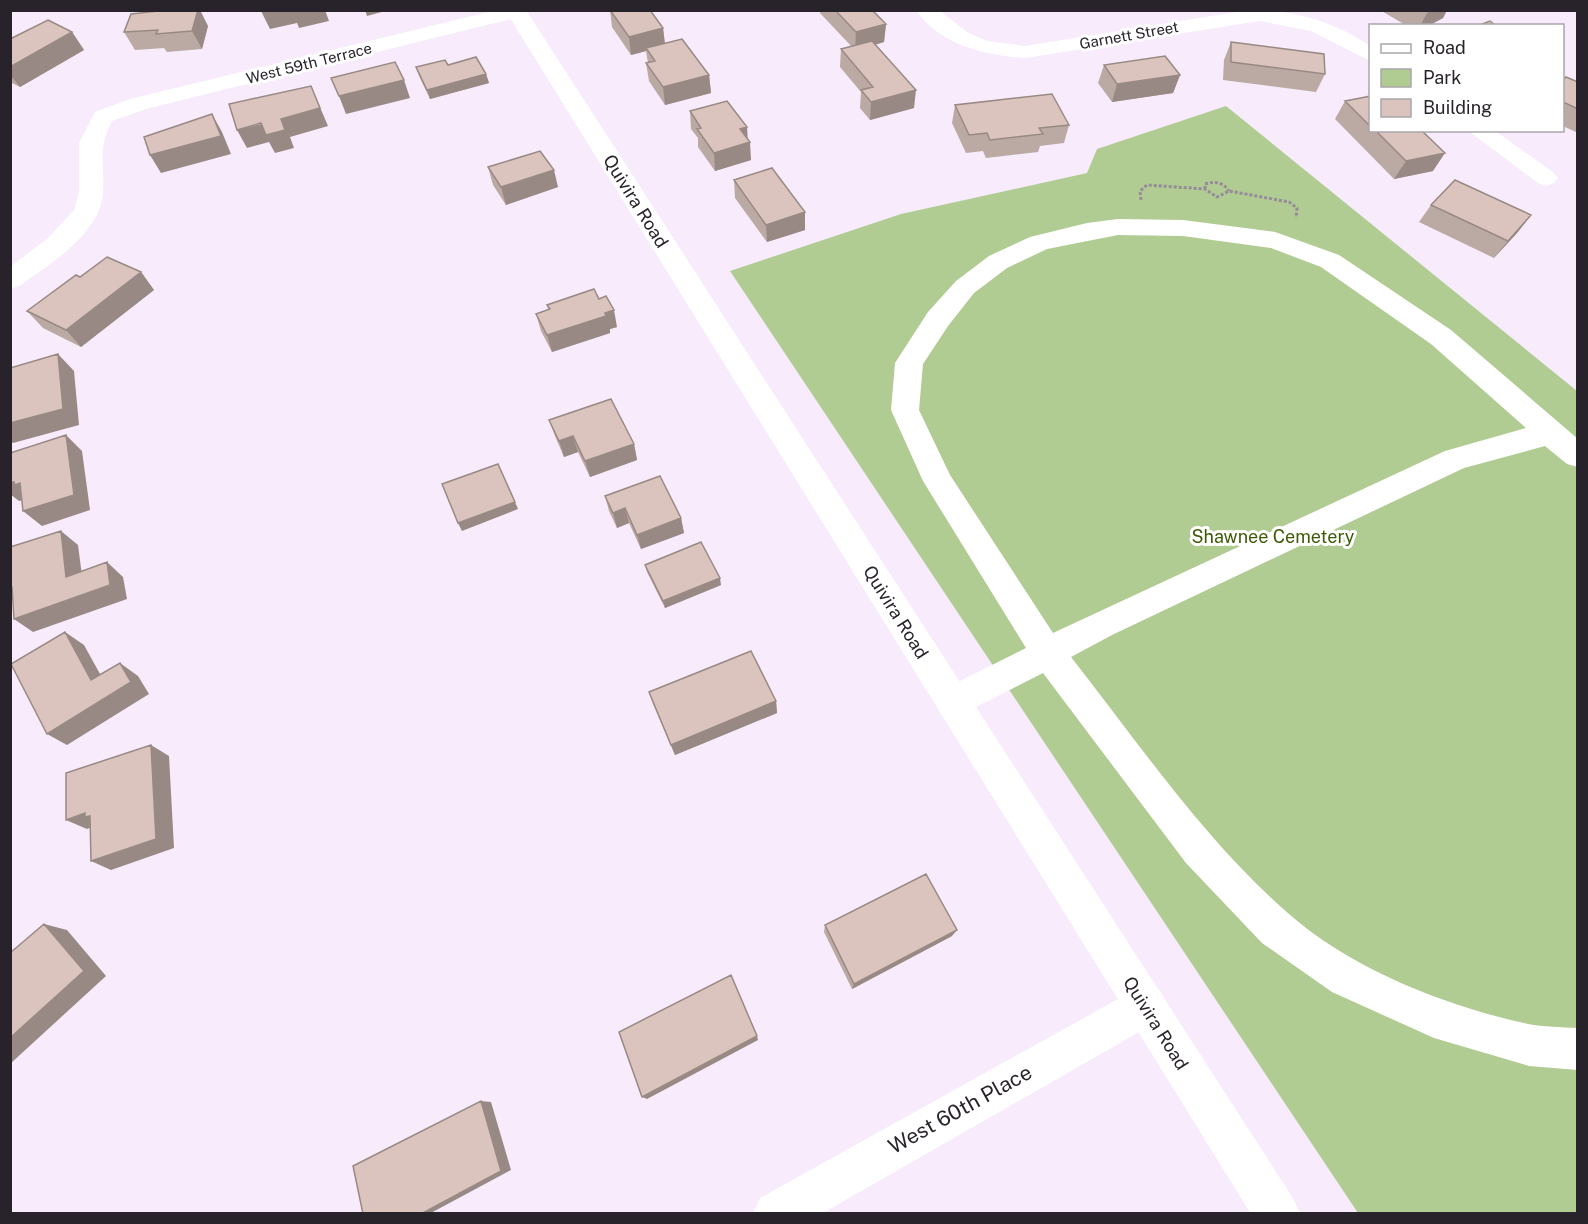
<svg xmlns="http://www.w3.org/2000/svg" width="1588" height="1224" font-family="'Public Sans',sans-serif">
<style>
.green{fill:#b1cc93}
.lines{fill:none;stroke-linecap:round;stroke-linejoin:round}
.path{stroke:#958c98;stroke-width:3;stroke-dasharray:3 2;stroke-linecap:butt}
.minor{fill:#fff;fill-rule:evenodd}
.major{fill:#fff;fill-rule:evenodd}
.wall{fill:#bba9a3}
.shaded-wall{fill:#998984}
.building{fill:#dac4bd;stroke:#998984;stroke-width:1.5}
.labels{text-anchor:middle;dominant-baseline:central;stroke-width:6;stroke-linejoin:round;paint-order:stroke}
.far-street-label{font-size:15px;fill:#28232a;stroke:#fff}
.street-label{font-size:18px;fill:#28232a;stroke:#fff}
.park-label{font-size:18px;fill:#3d5a07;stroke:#fff}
.near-street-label{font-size:21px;fill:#28232a;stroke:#fff}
</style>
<rect width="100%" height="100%" fill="#f7ebfc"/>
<path class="green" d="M1226,106L1577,391V1213H1358L730,271L901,214L1087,173L1097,149Z"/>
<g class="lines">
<path class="path" d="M1205,189V184C1215,181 1223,182 1229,191
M1141,200L1140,191L1147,185L1205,189L1217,197L1229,191L1289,202L1297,208L1296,218"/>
<path class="minor" d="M497,10L526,12L523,16L146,109L112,121C97,150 105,163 103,193C100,234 49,265 19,286L10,289V267L48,238L74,210L79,192V143L95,112L130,99Z
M916,10H939L968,33L987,41L1025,46L1249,10C1293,10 1333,21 1370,46V61L1311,31L1260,21L1025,58C985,55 941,46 916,10Z
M1467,130H1494L1554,173L1558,178L1554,183L1546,186L1538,183Z
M1118,219L1183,220L1275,232L1339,255L1451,330L1578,439V467L1567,464L1545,446L1464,468L1112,635L1071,657C1140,745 1205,841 1289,914C1353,970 1446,1006 1528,1024C1543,1027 1561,1027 1578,1028V1070L1529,1066L1434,1038L1332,992L1262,943L1186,863L1043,673L964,713L952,718L940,713L935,702L940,691L1026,648L923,481L891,410L895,363L928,312L956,281L989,256L1030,237L1087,223ZM1118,235L1183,236L1271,248L1321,267L1431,344L1526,428L1445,451L1053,633L950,475L919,410L923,364L948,326L974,293L1007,268L1047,249Z
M1145,984L1160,990L1166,1005L1160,1020L821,1214H753L760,1198Z"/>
<path class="major" d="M505,10H526L1293,1198L1300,1214H1251Z"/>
</g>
<path class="wall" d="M610,10H650L663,28L665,43L709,75L711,93L665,105L649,81L646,63H648L646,51L631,55L612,27Z
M820,10H872L886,24L884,42L875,45L914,108L870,120L860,108L861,92L840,67L841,49L852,47L820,13Z
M1380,10H1447L1443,18L1428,26H1407Z
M208,26L202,49L167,52L164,48L135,50L124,32Z
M72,32L84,50L20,87L10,82V39Z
M1231,42L1325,74L1316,92L1223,80L1224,60Z
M448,65L486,74L489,83L430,99L419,76L416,67Z
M1104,65L1180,75L1173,93L1112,102L1098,83Z
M1563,80L1578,82V133L1563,126Z
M1371,96V130H1421L1433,171L1394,179L1335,119L1345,101Z
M955,105L1069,125L1064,143L1040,146L1038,152L986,158L983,151L966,153L952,123Z
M690,111L747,127V138L751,160L715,171L698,147V138L691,129Z
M488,167L558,187L506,205L493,185Z
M734,180L805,212V230L767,242L735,198Z
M1431,205L1531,215L1517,233L1494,258L1419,222Z
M141,272L154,290L81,347L43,328L27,311L80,277Z
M547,305L617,327L610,329V333L552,352L541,331L536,314L548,310Z
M549,420L634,444L637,460L590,477L578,452L564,457L555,436Z
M605,496L681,518L684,533L641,549L629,523L617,528L609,511Z
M645,565L721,585L665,608L647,572Z
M649,692L776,701L777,713L675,755L653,704Z
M825,925L952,936L852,989L824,932Z"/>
<path class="shaded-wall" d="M198,10H200L208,26L202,49L192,31Z
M265,10H292L297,23L270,29L261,11Z
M292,10H325L329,21L299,28Z
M365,10H389L367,16Z
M1432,10H1447L1443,18L1428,26H1420L1427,13Z
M886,24L884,42L855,50L856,32Z
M663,28L665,46L646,48V51L631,55L629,37Z
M72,32L84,50L20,87L10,75V67Z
M486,74L489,83L430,99L427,90Z
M709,75L711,93L665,105L663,87Z
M1180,75L1173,93L1112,102L1117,84Z
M404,80L410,98L346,114L339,96Z
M311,86L328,126L290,137L294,148L275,153L269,142L247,148L237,130L281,119Z
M916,90L914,108L870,120L871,102Z
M212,114L222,132L231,154L161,173L150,155Z
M747,127L748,143L750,142L751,160L715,171L714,153L740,129Z
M1445,153L1433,171L1394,179L1406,161Z
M554,170L558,187L506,205L501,187Z
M10,197L12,218L10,219Z
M805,212V230L767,242L766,225Z
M1531,215L1517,233L1494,258L1508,241Z
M141,272L154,290L81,347L66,330Z
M614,310L617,327L610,329V333L552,352L547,335Z
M58,354L74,371L79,425L13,443L10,441V423Z
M66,435L82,451L90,510L42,526L23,511Z
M573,436L578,452L564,457L559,441Z
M634,444L637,460L590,477L585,461Z
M14,482L20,483L30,498L19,501L10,494V483Z
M515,502L518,509L462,531L458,523Z
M625,508L629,523L617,528L613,513Z
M681,518L684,533L641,549L637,535Z
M61,531L78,545L84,591L66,577Z
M107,562L123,577L127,599L33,632L14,619Z
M720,578L721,585L665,608L663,601Z
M65,632L84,645L110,692L91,680Z
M120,663L138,676L149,694L67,745L47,734Z
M776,701L777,713L675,755L671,745Z
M151,745L169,756L174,848L111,870L91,861Z
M85,813L110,825L100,824L87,829L66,820Z
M44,924L67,930L106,976L10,1064V1038Z
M957,930L952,936L852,989L854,984Z
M757,1036L758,1040L647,1099L642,1097Z
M481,1101L491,1102L511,1170L429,1214H421Z"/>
<path class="building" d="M167,10H198L192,31L156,34L158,30L124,32L131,14Z
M610,10H650L663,28L629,37Z
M835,10H872L886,24L856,32Z
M48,20L72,32L10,67V39Z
M1490,21L1496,26H1477Z
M682,39L709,75L663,87L646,63L655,61L646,48Z
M872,41L916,90L871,102L861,90L873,87L841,49Z
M1231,42L1324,54L1325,74L1231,62Z
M1165,56L1180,75L1117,84L1104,65Z
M476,57L486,74L427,90L416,67L445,60L448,65Z
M395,62L404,80L339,96L331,78Z
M1566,77L1578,82V109L1563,102V80Z
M311,86L320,108L281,119L285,130L266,135L261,123L237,130L229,104Z
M1052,94L1069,125L1039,128L1043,134L990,140L987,133L969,135L955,105Z
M1371,96V127L1345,101Z
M727,101L747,127L740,129L750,142L714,153L697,129L701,128L690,111Z
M212,114L221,136L150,155L144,137Z
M1375,130H1421L1445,153L1406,161Z
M540,151L554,170L501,187L488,167Z
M772,168L805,212L766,225L734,180Z
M1455,180L1531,215L1508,241L1431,205Z
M107,257L141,272L66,330L27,311L76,275L80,277Z
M594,289L599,299L606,296L614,310L605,313L606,316L547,335L536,314L550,309L547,305Z
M58,354L63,409L10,423V368Z
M611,399L634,444L585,461L573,436L559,441L549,420Z
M66,435L74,495L23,511L20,483L15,485L14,482L10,483V453Z
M498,464L515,502L458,523L442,484Z
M660,476L681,518L637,535L625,508L613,513L605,496Z
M61,531L66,577L107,562L110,585L14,619L12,587H10V547Z
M701,542L720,578L663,601L645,565Z
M65,632L91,680L120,663L131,682L47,734L11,664Z
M751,651L776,701L671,745L649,692Z
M151,745L156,839L91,861L90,816L85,817V813L66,820V773Z
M926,874L957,930L854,984L825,925Z
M44,924L84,971L10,1038V953Z
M731,975L757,1036L642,1097L619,1032Z
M481,1101L501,1171L421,1214H363L353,1166Z"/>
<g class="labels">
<g class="far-street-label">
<text transform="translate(1129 35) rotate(-10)">Garnett Street</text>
<text transform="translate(309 63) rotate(-14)">West 59th Terrace</text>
</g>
<g class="street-label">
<text transform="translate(636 201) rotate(58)">Quivira Road</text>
<text transform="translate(896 612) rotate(58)">Quivira Road</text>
<text transform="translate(1156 1023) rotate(58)">Quivira Road</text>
</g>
<g class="park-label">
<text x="1273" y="536">Shawnee Cemetery</text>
</g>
<g class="near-street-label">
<text transform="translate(960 1109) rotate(-29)">West 60th Place</text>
</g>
</g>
<rect width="1588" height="1224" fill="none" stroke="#28232a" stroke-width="24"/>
<rect x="1369" y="24" width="195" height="108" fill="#ffffff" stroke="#a9a7aa" stroke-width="1.5"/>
<rect x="1381" y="44" width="30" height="9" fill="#ffffff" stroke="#a9a7aa" stroke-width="1.5"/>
<text x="1423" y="54" font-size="18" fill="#28232a">Road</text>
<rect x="1381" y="69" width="30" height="18" fill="#b1cc93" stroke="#a9a7aa" stroke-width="1.5"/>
<text x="1423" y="84" font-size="18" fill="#28232a">Park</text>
<rect x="1381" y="99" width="30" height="18" fill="#dac4bd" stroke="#a9a7aa" stroke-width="1.5"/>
<text x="1423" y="114" font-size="18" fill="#28232a">Building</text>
</svg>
